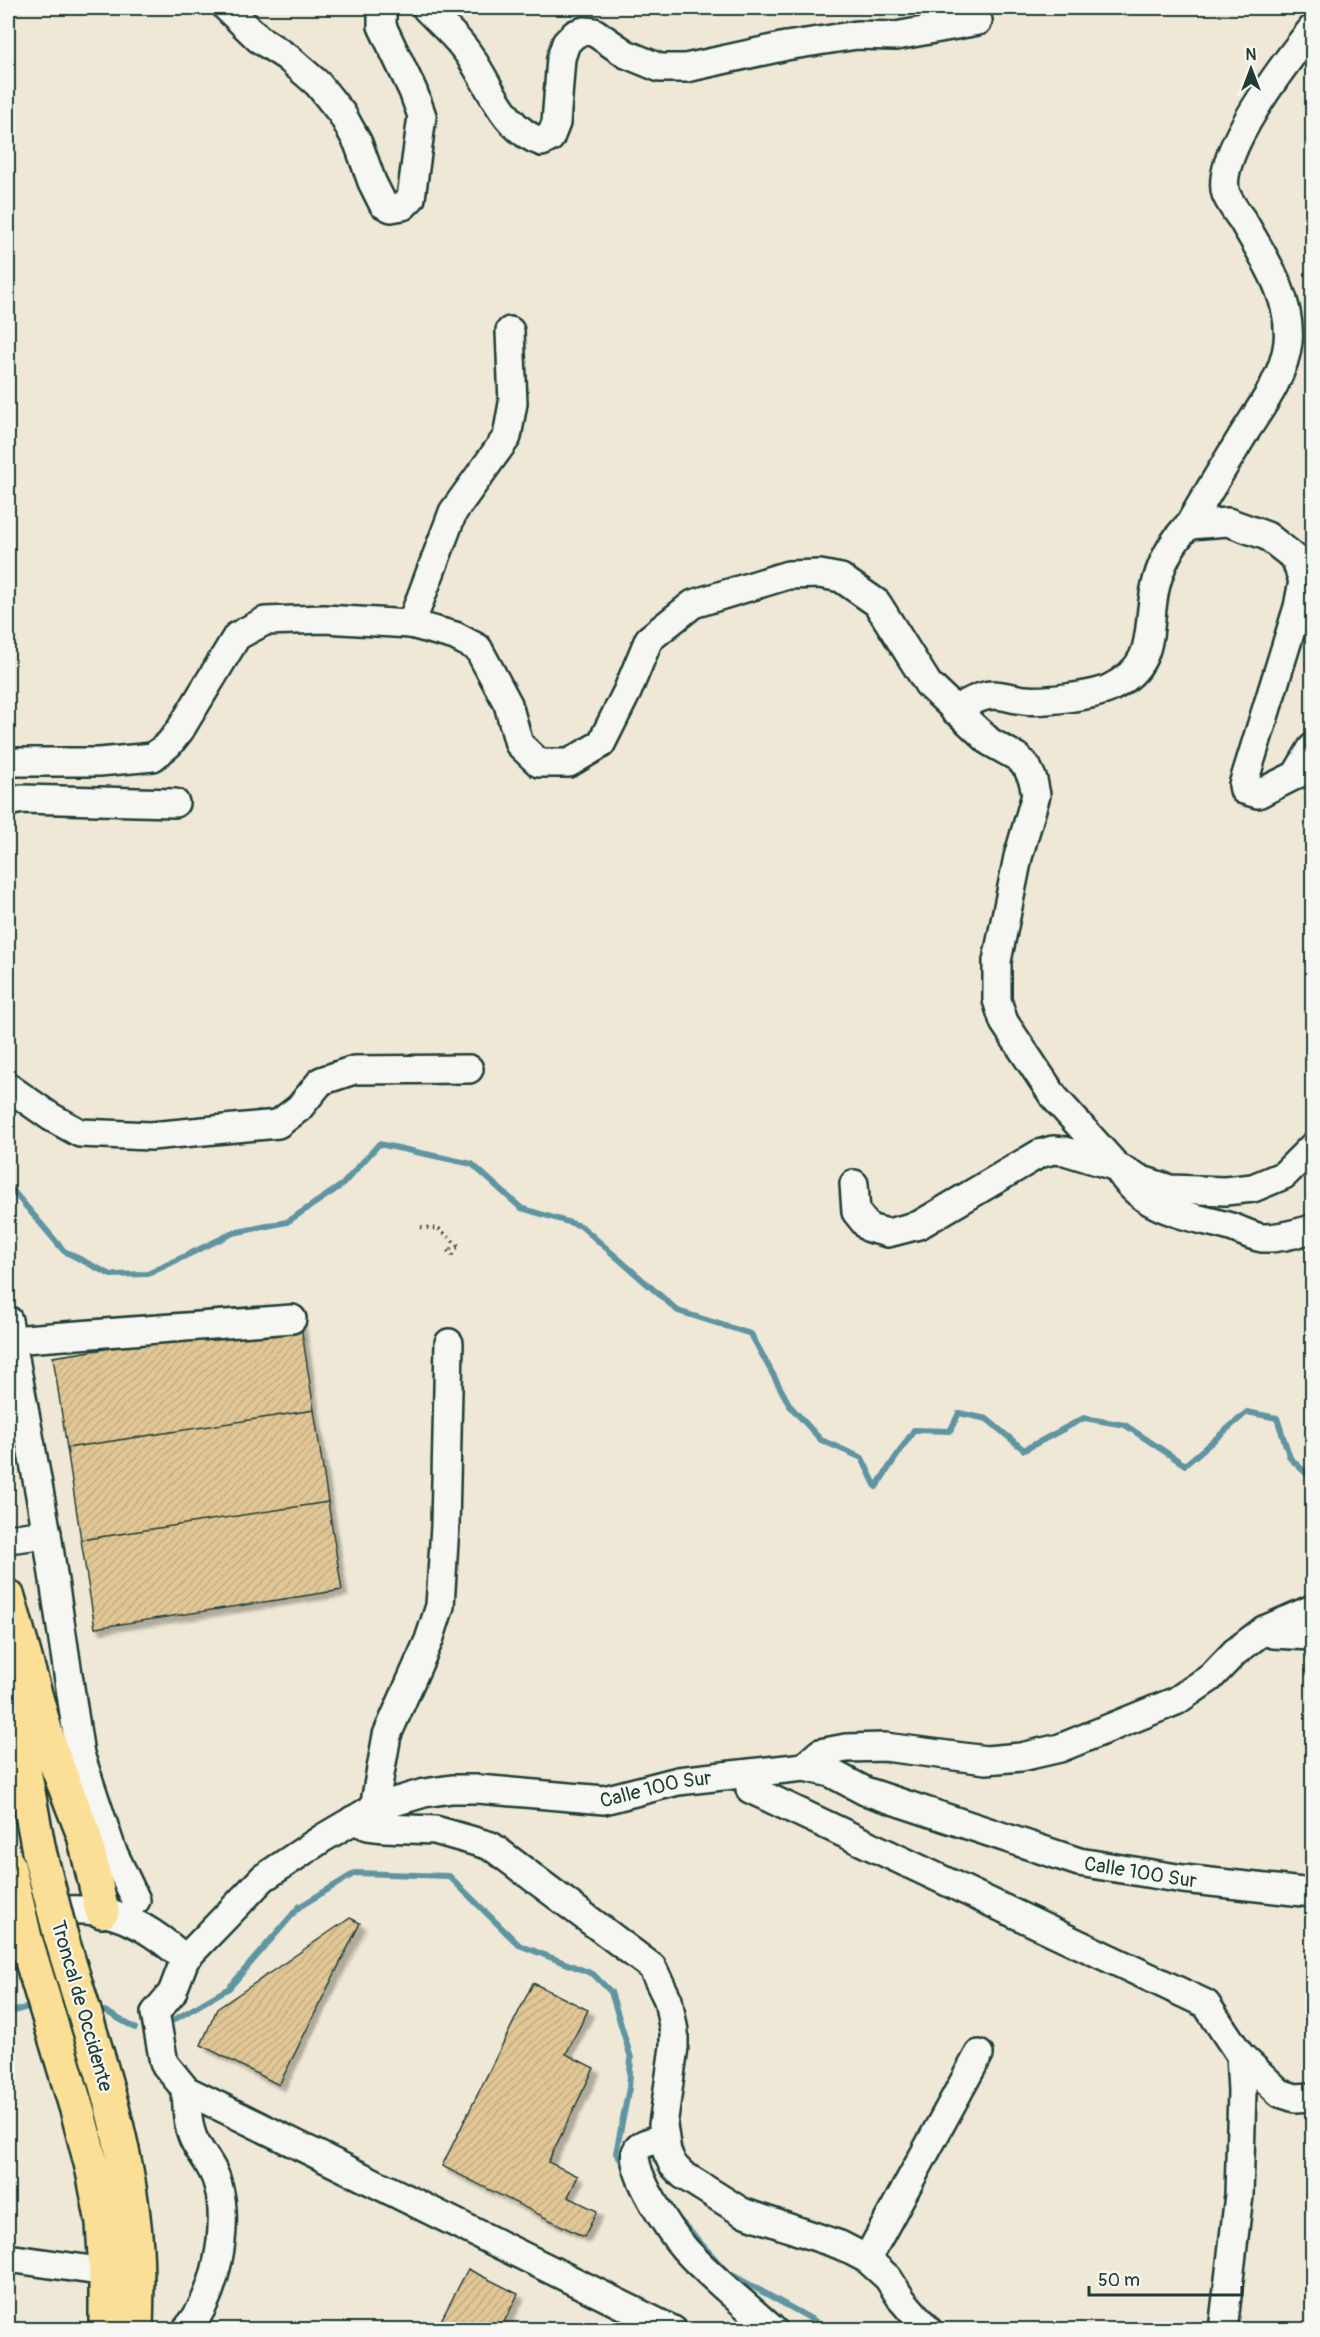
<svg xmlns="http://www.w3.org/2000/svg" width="1320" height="2337" font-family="Pangolin,sans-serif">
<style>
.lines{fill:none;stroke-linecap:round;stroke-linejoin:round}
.stream{stroke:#5f95a2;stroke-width:6}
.building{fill:url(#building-hatch);stroke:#1f3d34;stroke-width:1.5;filter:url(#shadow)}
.minor-casing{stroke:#1f3d34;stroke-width:32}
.highway-casing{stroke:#1f3d34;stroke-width:38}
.path{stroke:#1f3d34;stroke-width:4;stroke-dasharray:1.5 4.5;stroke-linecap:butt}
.minor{stroke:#f6f6f2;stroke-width:27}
.highway{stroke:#fbdf96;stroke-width:33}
.highway-bridge-casing{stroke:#1f3d34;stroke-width:38;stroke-linecap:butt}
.highway-bridge{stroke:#fbdf96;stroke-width:33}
.labels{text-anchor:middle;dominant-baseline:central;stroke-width:4.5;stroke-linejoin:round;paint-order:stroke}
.street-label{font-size:20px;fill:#1f3d34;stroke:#f6f6f2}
</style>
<defs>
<pattern id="building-hatch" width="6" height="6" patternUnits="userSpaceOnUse" patternTransform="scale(1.5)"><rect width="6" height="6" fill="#e2c796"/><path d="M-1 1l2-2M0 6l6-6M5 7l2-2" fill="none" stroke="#c1ac82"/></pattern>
<filter id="shadow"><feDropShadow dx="5.5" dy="5.5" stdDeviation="1.5" flood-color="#0004"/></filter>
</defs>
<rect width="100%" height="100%" fill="#f0e8d6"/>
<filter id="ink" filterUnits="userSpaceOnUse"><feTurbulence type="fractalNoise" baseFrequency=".0167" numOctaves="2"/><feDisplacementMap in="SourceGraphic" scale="12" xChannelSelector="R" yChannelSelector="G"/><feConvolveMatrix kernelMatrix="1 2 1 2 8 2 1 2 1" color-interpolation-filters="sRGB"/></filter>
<g filter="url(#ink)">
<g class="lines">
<path class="stream" d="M8,1185L64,1251L111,1275L148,1274L233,1233L287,1222L342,1185L379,1144L472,1164L521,1208L581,1226L678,1311L751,1334L790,1406L821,1440L862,1458L876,1487L914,1430L950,1431L959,1413L987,1419L1024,1450L1084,1418L1125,1425L1185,1465L1247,1412L1277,1418L1290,1458L1308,1475L1312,1471
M105,2011L135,2028
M8,2013L28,2007
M167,2024L229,1988L299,1907L355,1873L449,1876L519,1945L593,1974L611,1992L631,2058L629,2088L616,2153L627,2169
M677,2217L727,2272L815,2321L821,2330"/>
</g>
<path class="building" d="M300,1319L314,1410L67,1448L53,1357Z
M314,1410L328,1502L81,1540L67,1448Z
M328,1502L342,1590L95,1628L81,1540Z
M350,1918L360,1923L279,2085L201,2045L217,2009Z
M533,1983L588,2010L566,2054L594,2068L548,2162L578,2176L568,2197L597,2211L584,2237L442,2166Z
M468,2269L518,2294L500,2330H436Z"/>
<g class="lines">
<g class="minor-casing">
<g id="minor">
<path d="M227,8L259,39L287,57L318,84L342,114L358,143L372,182L383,204L391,208L403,206L411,198L422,116L413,91L382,26V8"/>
<path d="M426,8C438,21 453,33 464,48C489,79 500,128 542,142L550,138L556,123L561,58L566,43L575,34L584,31L594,32L626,54L660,68H686L786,46L857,35L896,36L978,21"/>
<path d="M1189,525L1228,522L1267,536L1295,558L1303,581L1298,607L1243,785L1244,790L1258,794L1296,775L1312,748"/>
<path d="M411,624L453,512L507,437L513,403L510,331"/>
<path d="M954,710C966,704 978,696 992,695C1003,695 1014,699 1024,700C1043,702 1094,696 1110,688C1158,664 1146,631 1155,589C1160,565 1172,541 1189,525C1206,495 1225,465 1243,435C1261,407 1284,377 1288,342C1292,298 1264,258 1243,221C1237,213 1230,203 1226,194C1213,155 1288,59 1312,29"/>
<path d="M8,762H99L153,757L169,744L180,730L237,636L265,621L324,619L411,624L455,636L478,648L508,704L519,744L539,763H569L601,744L627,692L649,639L693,604L788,575L820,574L841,578L877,603L928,684L990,742L1017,757L1027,767L1033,780L1036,795L1018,857L997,961V1000L1004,1022L1054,1097L1117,1167L1142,1180L1170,1189L1225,1191L1253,1188L1284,1175L1312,1147"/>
<path d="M8,802L22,799L175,803"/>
<path d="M8,1087L51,1117L80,1133L151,1136L278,1124L299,1108L321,1081L354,1070L469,1069"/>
<path d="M854,1184L856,1212L869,1228L888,1233L919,1225L1039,1154L1053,1150L1065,1151L1117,1167C1142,1211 1183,1214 1227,1226C1239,1229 1250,1236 1262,1238C1279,1239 1297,1233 1312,1229"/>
<path d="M8,1320L47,1534L8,1539"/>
<path d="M11,1340L292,1319"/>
<path d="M47,1534L80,1754L112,1850L136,1900"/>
<path d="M1264,1630L1312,1609"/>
<path d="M804,1767L820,1753L846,1748L885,1747L986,1760L1021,1757L1060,1748L1176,1701L1210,1678L1235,1652L1264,1630L1273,1634L1312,1636"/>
<path d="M750,1789L1206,2004L1240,2055L1242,2091L1239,2195L1223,2330"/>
<path d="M374,1808L387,1735L429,1640L440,1606L445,1526L449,1343"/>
<path d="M353,1820L368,1826L384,1828L435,1830L491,1846L652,1967L668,2000L674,2031V2047L663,2125L667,2152L673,2165L683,2175L742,2212L840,2245L867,2259L888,2278L902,2300L928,2330"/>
<path d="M8,1918C85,1903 123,1904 185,1959"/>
<path d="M1240,2055L1280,2093L1295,2098L1312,2097"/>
<path d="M186,2090C187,2106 187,2126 194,2140C202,2156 214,2167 218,2185C230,2225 216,2299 186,2330"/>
<path d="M664,2139C654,2141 640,2142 636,2152C629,2171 672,2234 685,2249C711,2278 744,2303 773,2330"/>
<path d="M8,2258L106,2272"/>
<path d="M867,2259L979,2054"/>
<path id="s1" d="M673,2330L186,2090L164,2063L155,2013L172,1993L185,1959L263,1878L323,1838L374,1808L424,1793L452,1789H478L604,1800L678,1781L804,1767L831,1773L865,1791L1079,1862L1183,1879L1312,1893"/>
</g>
</g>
<g class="highway-casing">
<path id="highway" d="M8,1597L50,1748L84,1835L102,1911
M8,1684L39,1851
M60,1933C88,2028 124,2125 134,2225C138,2260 137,2294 136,2330
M25,1938L78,2113L93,2171L103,2223L106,2272V2330"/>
</g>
<path class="path" d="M421,1227L439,1229L460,1247L447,1250L453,1256"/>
<use href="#minor" class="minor"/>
<use href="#highway" class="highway"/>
<g class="highway-bridge-casing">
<path id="highway-bridge" d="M39,1851L60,1933
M8,1865L25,1938"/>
</g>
<use href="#highway-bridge" class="highway-bridge"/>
</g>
</g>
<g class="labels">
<g class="street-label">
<text stroke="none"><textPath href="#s1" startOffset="1221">Calle 100 Sur</textPath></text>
<text stroke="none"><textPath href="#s1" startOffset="1725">Calle 100 Sur</textPath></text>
<text transform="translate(82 2006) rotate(74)">Troncal de Occidente</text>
</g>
</g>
<rect width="1320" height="2337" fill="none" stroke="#f6f6f2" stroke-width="30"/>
<rect x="15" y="15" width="1290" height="2307" fill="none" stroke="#1f3d34" stroke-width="2" filter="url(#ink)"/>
<g transform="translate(1251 69)" stroke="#f6f6f2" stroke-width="4.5" paint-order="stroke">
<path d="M0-4.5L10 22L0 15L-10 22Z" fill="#1f3d34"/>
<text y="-9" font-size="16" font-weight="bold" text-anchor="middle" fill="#1f3d34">N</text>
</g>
<path d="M1089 2286v9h153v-9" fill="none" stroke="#1f3d34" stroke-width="3"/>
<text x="1098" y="2286" font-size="18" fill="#1f3d34" stroke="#f6f6f2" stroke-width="4.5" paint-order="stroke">50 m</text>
</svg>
